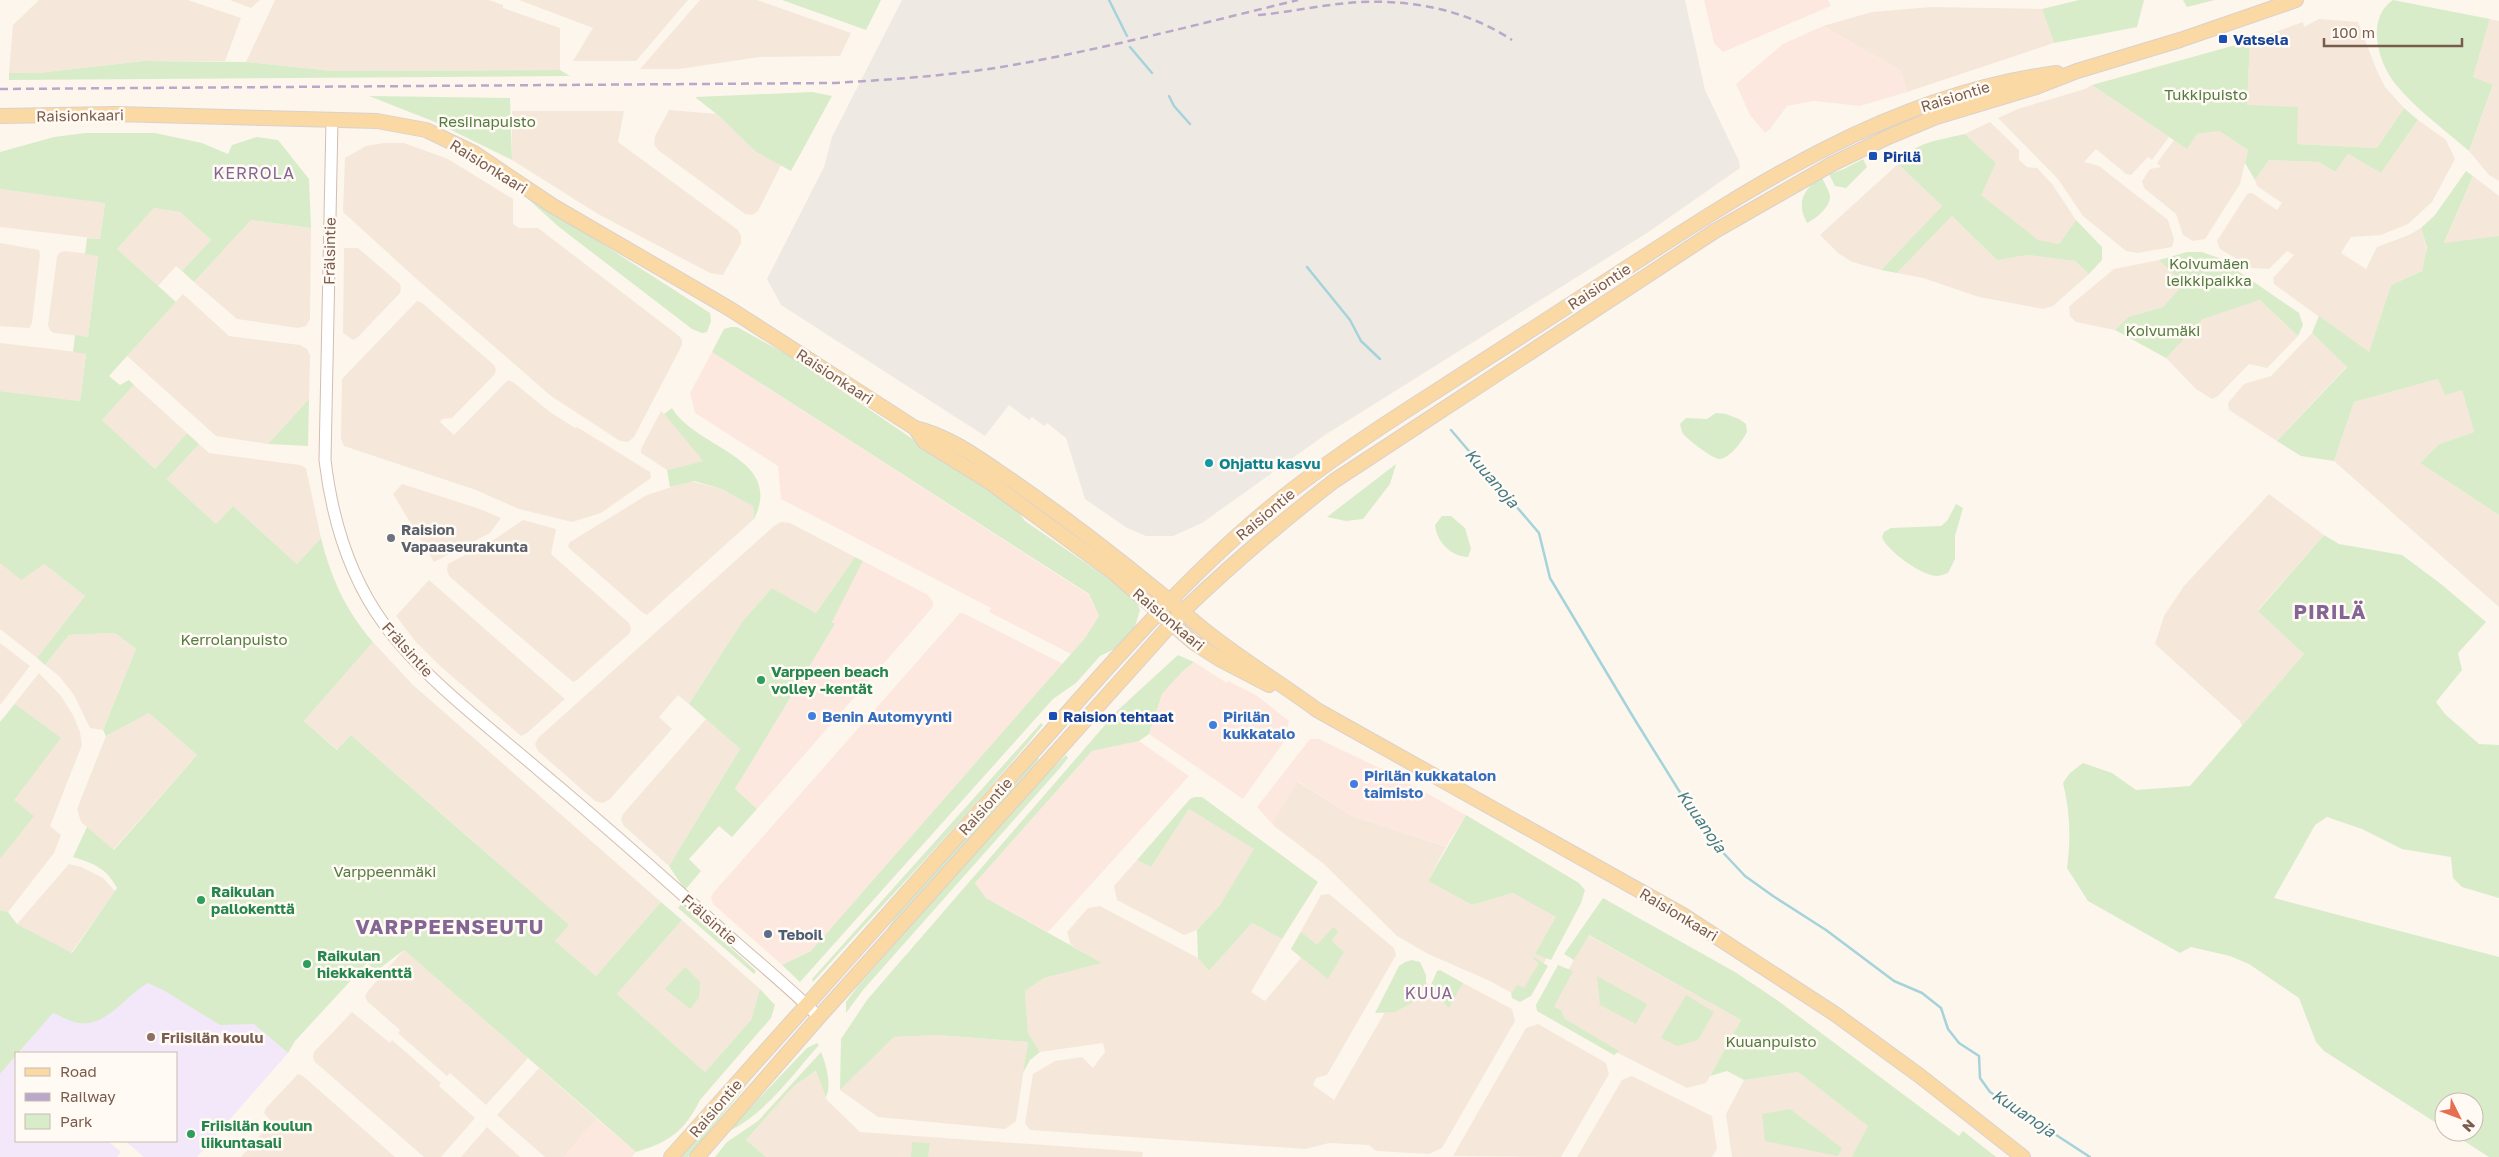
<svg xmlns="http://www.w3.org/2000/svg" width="2499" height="1157" font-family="'Golos Text',sans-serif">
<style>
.residential{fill:#f5e8da}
.commercial{fill:#fde8e0}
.industrial{fill:#efe9e4}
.education{fill:#f3e8fa}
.green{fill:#d8ecc9}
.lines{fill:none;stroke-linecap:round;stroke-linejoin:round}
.stream{stroke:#a5d3da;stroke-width:2.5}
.minor-casing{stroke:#d1beb0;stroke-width:13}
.major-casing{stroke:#dad1cd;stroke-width:16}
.minor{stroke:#fff;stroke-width:11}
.major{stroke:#fbd9a5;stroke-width:14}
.rail{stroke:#b9a8c9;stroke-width:2.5;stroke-dasharray:8 5;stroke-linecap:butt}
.transit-dot{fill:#1a4fb4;stroke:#fffaf3;stroke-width:2}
.culture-dot{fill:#0f9aa8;stroke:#fffaf3;stroke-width:2}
.worship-dot{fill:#6b7280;stroke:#fffaf3;stroke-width:2}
.leisure-dot{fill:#2e9e5b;stroke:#fffaf3;stroke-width:2}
.shop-dot{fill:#3f7fe0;stroke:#fffaf3;stroke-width:2}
.service-dot{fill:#5c6f8a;stroke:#fffaf3;stroke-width:2}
.education-dot{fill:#8d6e63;stroke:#fffaf3;stroke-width:2}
.labels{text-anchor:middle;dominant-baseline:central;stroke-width:5;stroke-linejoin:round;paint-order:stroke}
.transit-label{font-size:15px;font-weight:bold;fill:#164399;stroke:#fffaf3;text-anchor:start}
.park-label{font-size:15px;fill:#537a41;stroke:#fffaf3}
.street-label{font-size:15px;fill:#7a5c4d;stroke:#fffaf3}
.culture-label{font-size:15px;font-weight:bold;fill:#0d838f;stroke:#fffaf3;text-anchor:start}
.worship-label{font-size:15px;font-weight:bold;fill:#5b616d;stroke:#fffaf3;text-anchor:start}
.leisure-label{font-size:15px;font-weight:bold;fill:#27864d;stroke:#fffaf3;text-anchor:start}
.shop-label{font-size:15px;font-weight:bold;fill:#366cbe;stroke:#fffaf3;text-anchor:start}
.service-label{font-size:15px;font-weight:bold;fill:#4e5e75;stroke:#fffaf3;text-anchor:start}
.education-label{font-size:15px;font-weight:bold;fill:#785e54;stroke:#fffaf3;text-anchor:start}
.neighbourhood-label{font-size:16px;letter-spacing:1px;fill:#846695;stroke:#fffaf3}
.water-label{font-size:16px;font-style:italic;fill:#437c86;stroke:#fffaf3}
.district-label{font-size:20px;font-weight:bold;letter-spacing:1px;fill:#846695;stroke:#fffaf3}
</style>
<rect width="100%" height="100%" fill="#fdf6ec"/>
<path class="residential" d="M39,0H188L241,18L225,61H144L38,73H9L13,25Z
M230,0H260L251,8Z
M275,0H489L503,5V8L560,28V70L333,71L246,62Z
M519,0H688L636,61H573L593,28Z
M700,0H757L851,33L840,56L760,57L679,69H640Z
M1932,7L2042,9L2054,43L1907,92L1901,71L1823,26L1872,12Z
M2319,19L2358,22L2377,71L2385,87L2404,108L2377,148L2297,144L2247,106L2250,41L2303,22L2304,27Z
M2490,19L2499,21V181L2489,175L2469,151L2493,86L2473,77Z
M2092,85L2169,137L2152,160L2148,157L2131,175L2126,174L2096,149L2084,162L2099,166L2168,220L2174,239L2172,247L2137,253L2126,251L2083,216L2058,179L1998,118L2018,109L2085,89Z
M669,110L717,114L756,152L781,165L758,211L752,215L745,214L658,150L654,144L655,136Z
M512,111H624L618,142L738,230L741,236V243L723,275L710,273L598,214L512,160Z
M2418,120L2446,140L2455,159L2432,202L2408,224L2381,235L2351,237L2341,253L2366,269L2377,247L2409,235L2421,228L2425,243L2427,253L2422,271L2391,285L2369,353L2274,284L2273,278L2294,255L2287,251L2269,269L2252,268L2220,249L2217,241L2247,194L2252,193L2277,210L2282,203L2257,186L2255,180L2269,160L2319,162L2335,172L2348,154L2381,173Z
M1990,122L2019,150V160L2027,167L2037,168L2052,184L2076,220L2059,244L2039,241L1980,195L1996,163L1965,134Z
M2219,131L2248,150L2240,184L2205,239L2193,241L2183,235L2176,214L2144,188L2142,181L2150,169L2161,167L2157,163L2174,140L2186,148L2197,134Z
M384,143H404L448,159L513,199V224L519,228H538L679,336L682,340V345L634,437L628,442L620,441L551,396L421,283L343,212L345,158L366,146Z
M1898,164L1942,206L1881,270L1852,262L1838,253L1820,235Z
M2473,176L2499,196V236L2444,244Z
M0,189L105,202L100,239L0,227Z
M154,208L180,212L211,240L182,271L176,266L158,286L117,249Z
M1952,216L1997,260L2028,255L2075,261L2089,274L2053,306L2043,309L1979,297L1923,278L1897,273Z
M251,220L311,228L310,319L306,326L298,328L237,319L194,282Z
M0,243L39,250L40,255L32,323L29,328L0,326Z
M344,248H358L400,284L401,288L400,293L357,338L353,340L343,333Z
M64,251L98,255L88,337L54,333L50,330L48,325L57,257L59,253Z
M2159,260L2185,284L2163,307L2128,317L2115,330L2076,322L2070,316L2069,307L2073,303L2114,269Z
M183,294L229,336L300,345L307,349L310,355L309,399L268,444L216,436L127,356Z
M2260,300L2298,336L2267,368L2249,364L2218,396L2212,399L2196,389L2166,358L2203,319Z
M417,301L422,303L494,365L496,370L494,375L452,418L442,419L440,422L454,435L508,380L513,382L550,412L575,428L577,427L650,472L651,478L601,513L572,522L519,509L476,490L344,446L341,439L342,379Z
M2312,333L2347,366L2277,441L2229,410L2228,403L2244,384L2271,376Z
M0,343L86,353L80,401L0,391Z
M2438,379L2462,390L2474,432L2439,444L2420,463L2499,515V607L2334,461L2354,402Z
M134,385L187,433L155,469L102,420Z
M661,411L664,414L704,461L667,470L641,453V449Z
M199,444L209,453L300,465L306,468L321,538L297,564L233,506L216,524L167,479Z
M690,481L722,489L748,502L753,506L754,519L647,615L643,613L570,549L568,546L570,542L647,495Z
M402,484L477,508L501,518L490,533L434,562L393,494Z
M2269,494L2324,535L2258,610L2304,654L2242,726L2240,721L2155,644L2164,616L2184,586Z
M523,520L556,529L551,554L629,623L631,628L630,633L577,680L573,682L449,576L447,570L448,564L495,539Z
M781,522L790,523L855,557L816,613L772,588L742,622L689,704L678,695L659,717L672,729L610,799L603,803L595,801L538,751L535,744L538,738L774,526Z
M0,530L85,596L37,658L0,629Z
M429,580L565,699L527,733L521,736L439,665L416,642L396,616Z
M115,633L136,649L103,730L90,728L74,695L59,676L45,665L69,635Z
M373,642L413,685L661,902L596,976L555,941L568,925L472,840L351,735L338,750L304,721Z
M0,643L30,666L0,705Z
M39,673L61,696L73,715L80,732L82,745L50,826L61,835L54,853L8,912L0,910V722Z
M149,713L197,755L113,850L81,822L77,809L106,736Z
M706,719L740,749L669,866L624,826L621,820L623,814Z
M1297,781L1352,816L1446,847L1428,881L1472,905L1513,893L1567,923L1527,992L1517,996L1490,981L1428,954L1397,936L1324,864L1274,826V819Z
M1189,809L1255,849L1220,905L1197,930L1184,935L1117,900L1114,886L1137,860L1151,867Z
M69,864L81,867L103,878L115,891L71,953L17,924Z
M1329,894L1394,948L1396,955L1327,1075L1316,1078L1313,1085L1334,1100L1407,974L1418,973L1449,1007L1463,983L1512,1009L1515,1021L1442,1148L1429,1154L1376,1151L1369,1145L1329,1143L1305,1149L1030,1130L1025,1123L1033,1074L1055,1061L1082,1057L1093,1068L1105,1052L1103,1043L1040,1052L1028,1033L1025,991L1044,978L1101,963L1071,945L1067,932L1088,908L1100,906L1198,958L1209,971L1252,923L1282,939L1251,992L1265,1001L1301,958L1291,949L1321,895Z
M682,920L760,989L751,1020L705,1072L617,994Z
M1588,935L1741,1020L1706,1083L1687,1088L1606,1047L1552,1016L1549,1004Z
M404,950L528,1058L486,1105L450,1073L447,1076L398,1033L400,1030L368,1002L365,997L367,992Z
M352,1012L390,1043L392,1040L441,1083L439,1086L475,1118L441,1157H424L315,1062L313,1057L314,1052Z
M1538,1024L1606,1063L1609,1074L1561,1157L1453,1156L1526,1028Z
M936,1035L1028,1042L1016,1121L1005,1129L878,1117L840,1090L894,1037Z
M539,1068L597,1119L564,1157H545L497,1115Z
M817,1071L827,1100L860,1132L1143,1152L1142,1157H766L746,1140L794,1086Z
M1798,1072L1871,1128L1855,1157H1732L1726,1114L1744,1080Z
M298,1074L303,1076L395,1157H241L272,1122L264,1113L266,1108Z
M1632,1076L1712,1116L1717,1149L1712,1157H1577L1622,1080Z
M487,1127L520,1157H461Z"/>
<path class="commercial" d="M1704,0H1828L1831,6L1723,52L1714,43Z
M1823,26L1901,71L1907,92L1860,106L1814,101L1787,106L1770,129L1765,133L1750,115L1736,84L1783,44Z
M712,352L1089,595L1099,616L1085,638L1071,654L989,612L991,608L781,499L778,466L695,413L690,393Z
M863,561L928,595L933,602V607L757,809L735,789L835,624L832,622Z
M960,613L965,614L1063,664L811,951L782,965L713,904L711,898L713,893Z
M1194,662L1227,683L1228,681L1256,695L1289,721L1283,743L1243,799L1149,734L1162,694L1181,673Z
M1310,739H1319L1392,774L1466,815L1446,847L1352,816L1298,781L1274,819V826L1257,807Z
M1139,741L1189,776L1048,932L986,898L975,883L1092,751Z
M597,1119L636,1152L632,1157H564Z"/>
<path class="industrial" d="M902,0H1685L1705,90L1739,161L1740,168L1647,233L1325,435L1202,523L1173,536H1146L1127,528L1085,499L1066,438L1047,423L1044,426L1032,417L1029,420L1009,405L985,436L781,305L767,279L824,167L832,137Z"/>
<path class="education" d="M134,919L288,1053L197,1157H144L125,1141H176V1053H25L21,1050Z
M14,1058L16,1060V1141H108L121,1152L117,1157H0V1074Z"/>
<path class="green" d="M782,0H881L866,30Z
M2079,0H2144L2137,27L2054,43L2042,9Z
M2183,0H2215L2187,7Z
M2393,0L2490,19L2473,77L2493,85L2469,151C2445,130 2418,111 2397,86C2378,64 2365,19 2393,0Z
M2250,41L2247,105L2298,107L2297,144L2377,148L2404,108L2418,120L2381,173L2348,154L2335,172L2319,162L2269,160L2255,180L2245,163L2248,150L2219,131L2197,134L2187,149L2092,85Z
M144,61L246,62L333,71L560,70L570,76L9,80V73H38Z
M812,92L832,96L791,171L756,152L719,116L695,97Z
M369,96L510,98L512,160L435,122Z
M85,133H155L202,143L228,154L232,145L257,137L278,140L309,179L311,228L251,220L194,282L182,271L211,240L180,212L154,208L117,249L176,302L109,376L120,385L129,380L134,385L102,420L155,469L187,433L199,444L167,479L216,524L233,506L297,564L321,538C331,578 346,611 373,642L304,721L337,750L351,735L569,925L555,941L596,976L661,902L682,920L617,994L705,1072L751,1020L760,989L775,1005L771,1018L700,1100C684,1132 669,1142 636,1152L404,950L376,971L367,963L295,1041L288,1053L254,1024L220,1025L163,990L148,983C126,995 107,1027 79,1023C70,1022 61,1016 53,1013L0,1074V910L8,912L17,924L72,953L117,888C106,868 95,864 73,857L87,827L114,850L197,755L149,713L106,736L103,730L136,649L115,633L69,635L45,665L37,658L85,596L44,564L21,580L0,563V391L80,401L86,354L73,352L75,335L88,337L98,256L85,254L87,238L100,239L105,203L0,189V152L54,137Z
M1965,134L1996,163L1981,195L2038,240L2059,244L2076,220L2102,247V260L2089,274L2075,261L2028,255L1997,260L1952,216L1897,273L1881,270L1942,206L1898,164C1913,142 1940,140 1965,134Z
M1863,159L1867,167L1846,188L1835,186L1829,174L1844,169Z
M2466,171L2473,176L2444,243L2499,236V515L2420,463L2439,444L2474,432L2462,390L2445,395L2438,379L2354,402L2334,461L2301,456L2277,441L2347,367L2312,333L2319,316L2369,352L2391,285L2422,271L2427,248L2421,228L2435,215Z
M1822,177C1824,183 1829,190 1830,196C1831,206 1816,219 1807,223C1796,203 1803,189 1822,177Z
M517,189L710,313L711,321L707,332L702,333L692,329L559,227Z
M2187,252H2202L2219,258L2299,313L2303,325L2298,336L2260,300L2203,319L2166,358L2115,330L2128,317L2163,307L2184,284L2159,260Z
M731,327H737L795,359L1017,510L1025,521L1119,586L1136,600L1140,610L1135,627L1117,648L1100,656L1076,683L1053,699L800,982L782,965L811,951L1085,638L1099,616L1089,594L712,352L724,329Z
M309,399L308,446L268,444Z
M672,408C696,449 785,457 754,519L753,506L722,489L694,481L670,487L667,470L703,461L664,414Z
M1716,413L1726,414L1739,419L1746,424L1747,432C1742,441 1731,458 1719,459C1713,459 1685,438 1682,432C1681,429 1681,426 1680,424L1686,418L1707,419Z
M1396,464L1390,484L1363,519L1346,521L1327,517Z
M1956,504L1963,508L1955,536V559L1948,573C1944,574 1940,576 1936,576C1921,575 1887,551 1882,537L1884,532L1891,528L1941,526L1947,521Z
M1442,516H1451L1465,528L1471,549L1468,557C1450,556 1437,542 1435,525Z
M2324,535L2339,544L2402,555L2441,584L2486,622L2458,653L2462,670L2436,702L2445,714L2479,744L2499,745V898L2462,887L2453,878L2451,857L2402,849L2362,829L2327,817L2315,825L2274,898L2499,957V1157H2489L2450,1132H2474V1102H2444V1128L2324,1051L2316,1042L2299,998L2249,964L2230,956L2191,947L2180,953L2088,901L2067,868C2071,840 2070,810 2063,783L2070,773L2083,763L2112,773L2136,790L2190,786L2304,654L2258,611Z
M855,557L863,561L832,622L835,624L735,789L757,809L732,837L719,826L689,859L701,871L685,890L669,866L740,749L689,704L742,622L772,588L816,613Z
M1178,655L1194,662L1181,673L1162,694L1149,734L1139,741L1092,751L975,883L986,898L1102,963L1044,978L1025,991L1028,1033L1040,1052L1030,1060L1023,1073L1028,1042L936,1035L894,1037L840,1090L841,1039L867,1000L1118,710Z
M15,704L61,738L14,800L34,816L0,859V722Z
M1041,723L1043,725C970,814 890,896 813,982L812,979Z
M1066,755L1068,758L1060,768L863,990L846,1013V1002L858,986L1036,784Z
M1036,756L1039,759L1024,779L890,930L888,928L900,910Z
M1195,797H1202L1318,882L1282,939L1252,923L1209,971L1198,958L1197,930L1220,905L1254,849L1189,809L1151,867L1137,860L1190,799Z
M1466,815L1579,883L1585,890L1581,903L1551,960L1535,954L1556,917L1513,893L1472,905L1428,881Z
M1603,898L1735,972L1777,1000L1959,1136L1963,1131L1996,1157H1852L1868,1126L1798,1072L1744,1080L1727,1071L1710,1076L1741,1020L1589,935L1574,960L1564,954Z
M682,903L756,971L754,974L678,908Z
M1333,927L1338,931L1332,941L1344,952L1328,979L1291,949L1301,932L1317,945Z
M1534,957L1548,966L1531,996L1520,1002L1512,998L1511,994L1517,985L1524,988L1539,963L1533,959Z
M1412,960L1420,962L1426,975V982L1415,1001L1395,1012L1375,1013L1399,966L1405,962Z
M1558,965L1573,971L1554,1007L1561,1010L1565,1019L1619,1051L1614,1055L1537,1011L1536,1005Z
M685,967L700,982L699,998L690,1009L665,989Z
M1440,970L1463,983L1449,1008L1430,987L1437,971Z
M1597,976L1647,1004L1636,1024L1600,1005Z
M1686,995L1714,1012L1698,1040L1677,1046L1661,1038Z
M817,1043L819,1045L812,1053C787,1082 762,1116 727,1132L807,1048Z
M821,1052C826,1064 832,1085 826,1097L816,1071L794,1086L746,1140L766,1157H715L727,1142L758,1121Z
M751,1080L688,1157H681Z
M1790,1109L1842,1148L1838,1156L1765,1141L1762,1114Z
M912,1142L930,1143L928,1157H911Z"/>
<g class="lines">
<path class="stream" d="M1109,0L1127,36
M1130,47L1152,73
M1169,96L1174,106L1190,124
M1307,267L1350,320L1361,341L1380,359
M1451,430L1539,533L1550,578L1635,720L1691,810L1715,844L1745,876L1773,896L1826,930L1894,981L1922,993L1941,1008L1948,1029L1959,1043L1979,1056L1980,1078L1990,1092L2090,1157"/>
<g class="minor-casing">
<path id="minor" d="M332,120L325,460C332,519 349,576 384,624C422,677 490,728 540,771C602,823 662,876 722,930C754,959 788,986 819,1017"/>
</g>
<g class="major-casing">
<path id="major" d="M0,116L115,114L377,121L426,130L474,153L553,206L730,309L915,428C950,436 981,460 1011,480C1076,525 1137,573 1197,624C1235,656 1278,681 1317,710L1683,915L1835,1014L1920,1076L2023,1157
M915,428L925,442L988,481L1114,573L1193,642L1221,660L1269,685
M671,1157C785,1029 899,902 1013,774C1093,685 1170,592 1261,515C1317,468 1377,429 1438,390C1498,351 1558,312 1619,273C1754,185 1893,94 2057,73
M697,1157L819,1017L1183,611C1231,565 1281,522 1334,481L1715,231L1832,164L1888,137L1936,117L2036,87L2077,71L2180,40L2296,0"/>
</g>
<use href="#minor" class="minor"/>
<use href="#major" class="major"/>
<path class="rail" d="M1258,15C1292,12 1326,4 1360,2C1415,0 1466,10 1512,40
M0,89L835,83C898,79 961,75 1024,63C1116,46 1207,22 1298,0"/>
</g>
<g class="transit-dot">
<rect x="2218" y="34" width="10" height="10" rx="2.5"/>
<rect x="1868" y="151" width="10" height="10" rx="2.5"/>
<rect x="1048" y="711" width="10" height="10" rx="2.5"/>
</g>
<circle class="culture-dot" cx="1209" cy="463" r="5"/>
<circle class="worship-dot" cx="391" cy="538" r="5"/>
<g class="leisure-dot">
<circle cx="761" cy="680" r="5"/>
<circle cx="201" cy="900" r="5"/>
<circle cx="307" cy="964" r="5"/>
<circle cx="191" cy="1134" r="5"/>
</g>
<g class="shop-dot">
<circle cx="812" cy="716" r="5"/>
<circle cx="1213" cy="725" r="5"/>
<circle cx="1354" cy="784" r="5"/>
</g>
<circle class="service-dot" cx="768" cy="934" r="5"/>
<circle class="education-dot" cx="151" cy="1037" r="5"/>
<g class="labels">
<g class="transit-label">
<text x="2233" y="39">Vatsela</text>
<text x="1883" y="156">Pirilä</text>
<text x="1063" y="716">Raision tehtaat</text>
</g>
<g class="park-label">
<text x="2206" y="94">Tukkipuisto</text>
<text x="487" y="121">Resiinapuisto</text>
<text x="2209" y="263">Koivumäen<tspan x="2209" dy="17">leikkipaikka</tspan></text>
<text x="2163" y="330">Koivumäki</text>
<text x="234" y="639">Kerrolanpuisto</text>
<text x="385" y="871">Varppeenmäki</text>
<text x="1771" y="1041">Kuuanpuisto</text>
</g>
<g class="street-label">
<text transform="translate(1955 96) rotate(-17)">Raisiontie</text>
<text transform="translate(80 115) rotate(-1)">Raisionkaari</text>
<text transform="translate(489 166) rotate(32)">Raisionkaari</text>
<text transform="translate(329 251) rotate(-89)">Frälsintie</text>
<text transform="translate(1599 286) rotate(-33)">Raisiontie</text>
<text transform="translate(835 376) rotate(33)">Raisionkaari</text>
<text transform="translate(1265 514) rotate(-40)">Raisiontie</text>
<text transform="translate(1169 619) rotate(40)">Raisionkaari</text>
<text transform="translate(408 649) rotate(48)">Frälsintie</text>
<text transform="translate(985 806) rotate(-48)">Raisiontie</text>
<text transform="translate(1679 914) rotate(31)">Raisionkaari</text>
<text transform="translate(710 919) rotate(41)">Frälsintie</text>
<text transform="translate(715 1108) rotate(-49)">Raisiontie</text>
</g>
<g class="culture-label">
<text x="1219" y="463">Ohjattu kasvu</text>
</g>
<g class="worship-label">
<text x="401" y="529">Raision<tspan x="401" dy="17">Vapaaseurakunta</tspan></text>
</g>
<g class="leisure-label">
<text x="771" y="671">Varppeen beach<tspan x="771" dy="17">volley -kentät</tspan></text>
<text x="211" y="891">Raikulan<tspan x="211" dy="17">pallokenttä</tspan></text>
<text x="317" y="955">Raikulan<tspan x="317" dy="17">hiekkakenttä</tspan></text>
<text x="201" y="1125">Friisilän koulun<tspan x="201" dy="17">liikuntasali</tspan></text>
</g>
<g class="shop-label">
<text x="822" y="716">Benin Automyynti</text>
<text x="1223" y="716">Pirilän<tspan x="1223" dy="17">kukkatalo</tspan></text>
<text x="1364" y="775">Pirilän kukkatalon<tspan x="1364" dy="17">taimisto</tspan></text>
</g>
<g class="service-label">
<text x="778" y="934">Teboil</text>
</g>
<g class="education-label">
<text x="161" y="1037">Friisilän koulu</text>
</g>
<g class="neighbourhood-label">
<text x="254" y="173">KERROLA</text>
<text x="1429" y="993">KUUA</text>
</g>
<g class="water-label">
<text transform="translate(1492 478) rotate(49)">Kuuanoja</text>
<text transform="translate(1702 821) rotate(55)">Kuuanoja</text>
<text transform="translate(2024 1113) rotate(34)">Kuuanoja</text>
</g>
<g class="district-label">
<text x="2330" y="611">PIRILÄ</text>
<text x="450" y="926">VARPPEENSEUTU</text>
</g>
</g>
<rect x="15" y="1052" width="162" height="90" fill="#fffaf3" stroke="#cabbb1"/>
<rect x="25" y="1068" width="25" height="8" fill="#fbd9a5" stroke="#cabbb1"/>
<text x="60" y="1077" font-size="15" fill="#7a5c4d">Road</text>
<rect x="25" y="1093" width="25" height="8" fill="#b9a8c9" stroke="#cabbb1"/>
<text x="60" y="1102" font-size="15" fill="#7a5c4d">Railway</text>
<rect x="25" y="1114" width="25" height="15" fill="#d8ecc9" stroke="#cabbb1"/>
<text x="60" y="1127" font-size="15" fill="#7a5c4d">Park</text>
<g transform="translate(2459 1117) rotate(132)"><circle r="24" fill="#fffaf3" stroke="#cabbb1"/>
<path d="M0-4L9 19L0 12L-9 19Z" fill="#e76f51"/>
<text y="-8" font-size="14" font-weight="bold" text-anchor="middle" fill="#7a5c4d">N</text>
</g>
<path d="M2324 38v8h138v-8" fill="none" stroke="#7a5c4d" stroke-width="2.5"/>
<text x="2332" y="38" font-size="15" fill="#7a5c4d" stroke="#fffaf3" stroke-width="4" paint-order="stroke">100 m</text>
</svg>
